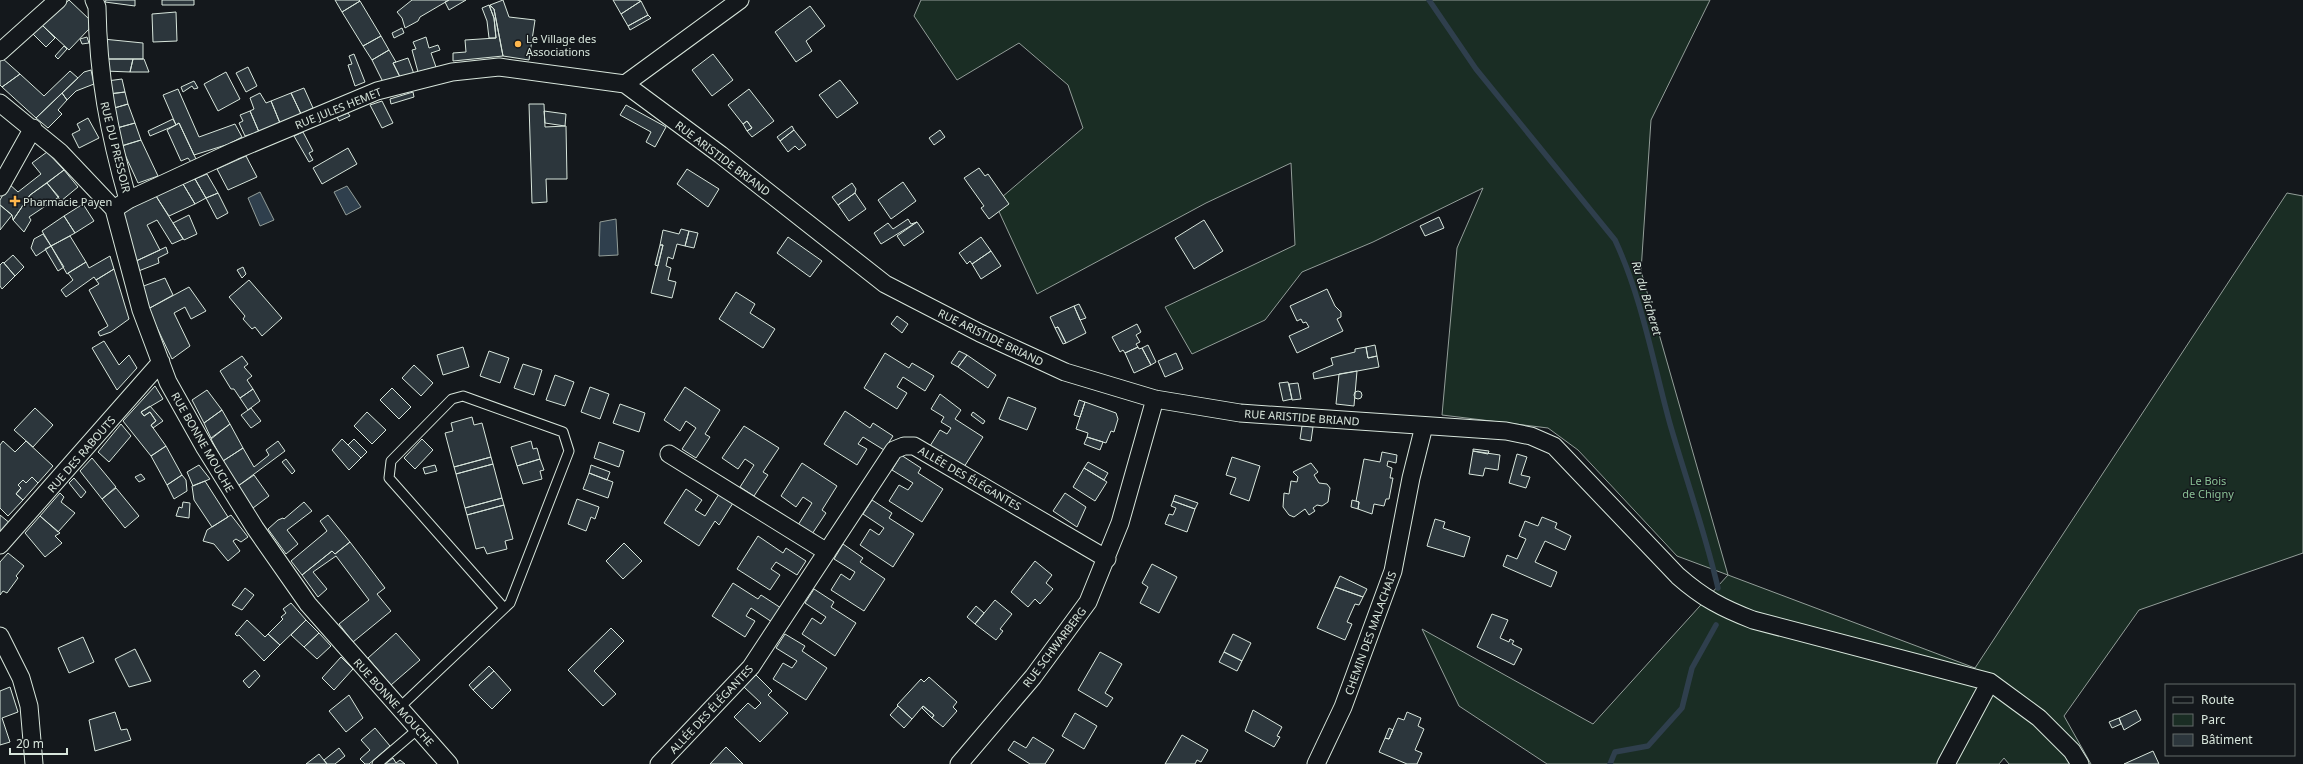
<svg xmlns="http://www.w3.org/2000/svg" width="2303" height="764" font-family="'Noto Sans',sans-serif">
<style>
.green{fill:#1a2d24;stroke:#939e99}
.water{fill:#2f3f4d;stroke:#939e99}
.lines{fill:none;stroke-linecap:round;stroke-linejoin:round}
.stream{stroke:#2f3f4d;stroke-width:5.5}
.building{fill:#2c363c;stroke:#d8e6dc}
.lane-casing{stroke:#d8e6dc;stroke-width:11}
.street-casing{stroke:#d8e6dc;stroke-width:19}
.lane{stroke:#14181c;stroke-width:9}
.street{stroke:#14181c;stroke-width:17}
.poi-dot{fill:#ffb74d;stroke:#14181c;stroke-width:1.5}
.labels{text-anchor:middle;dominant-baseline:central;stroke-width:3;stroke-linejoin:round;paint-order:stroke}
.poi-label{font-size:11px;fill:#d8e6dc;stroke:#14181c;text-anchor:start}
.street-label{font-size:11px;fill:#d8e6dc;stroke:#14181c}
.park-label{font-size:11px;fill:#8ac095;stroke:#14181c}
.water-label{font-size:12px;font-style:italic;fill:#d8e6dc;stroke:#14181c}
</style>
<rect width="100%" height="100%" fill="#14181c"/>
<path class="green" d="M921,0H1710L1651,120L1641,271L1728,575L1975,668L2287,193L2303,196V553L2139,610L2064,716L2091,764H2009L2004,758L1999,764H1547L1459,706L1422,629L1593,724L1728,575L1677,556L1578,450L1548,428L1442,415L1457,248L1483,188L1373,242L1302,272L1265,320L1192,354L1165,307L1295,245L1291,163L1206,203L1037,294L995,203L1083,128L1068,85L1019,43L957,80L914,16Z"/>
<path class="water" d="M347,186L361,207L346,215L334,192Z
M260,192L274,220L260,226L248,198Z
M616,219L618,255L599,256L600,222Z"/>
<g class="lines">
<path class="stream" d="M1429,0L1476,69L1615,240C1642,298 1653,362 1670,424C1686,479 1705,532 1718,588
M1610,764L1615,752L1648,746L1682,708L1692,668L1716,625"/>
</g>
<path class="building" d="M69,0L90,20L89,29L69,50L42,25Z
M106,0H135V6L105,2Z
M162,0H194V5H162Z
M335,0H359L360,1L342,12Z
M412,0H449L420,17L418,21L405,28L402,18L397,12Z
M449,0H466L449,10L445,2Z
M503,0L509,17L535,20L529,60L503,56L494,9L490,5Z
M613,0H637L641,1L621,14Z
M360,1L381,36L363,46L342,12Z
M641,1L648,15L628,26L621,14Z
M489,5L494,9L503,56L453,61V53L466,52L465,40L496,38L494,18Z
M489,5L494,18L496,38H489L487,21L482,8Z
M810,6L825,26L806,41L812,51L796,62L775,32Z
M176,12L177,41L153,42L152,14Z
M648,15L651,18L630,30L628,26Z
M42,25L55,38L46,47L32,33Z
M402,28L404,33L394,38L392,33Z
M381,36L389,50L372,60L363,46Z
M87,37L89,43L82,44L80,39Z
M426,37L429,48L438,45L440,50L431,53L436,67L418,72L412,50L416,49L413,42Z
M103,39L143,43V59H103Z
M64,46L67,49L58,59L55,56Z
M389,50L396,62L393,63L400,77L383,82L372,60Z
M354,54L365,82L355,86L348,65L352,64L349,56Z
M713,54L733,80L712,96L692,70Z
M2,58L20,74L2,87L0,85V60Z
M408,58L414,74L400,77L393,63Z
M103,59H133L130,72L105,71Z
M133,59H144L149,72H130Z
M248,67L257,86L246,92L236,73Z
M91,70L94,84L76,91L67,100L62,93L84,72Z
M70,71L78,78L36,118L2,87L20,74L44,96Z
M226,72L240,99L218,111L204,84Z
M122,79L125,92L109,94L107,81Z
M840,80L858,103L837,118L819,95Z
M194,81L198,88L194,89L192,86L183,92L181,87Z
M304,88L313,108L301,114L291,93Z
M178,89L199,137L235,124L242,137L229,144L194,155L179,123L176,125L163,95Z
M749,89L774,121L752,137L747,131L752,128L747,121L743,124L728,105Z
M125,92L128,104L111,109L109,94Z
M413,92L414,97L391,104L390,99Z
M62,93L67,100L58,110L62,114L48,128L36,118Z
M260,93L266,103L271,101L280,123L259,132L250,111L254,109L250,98Z
M291,93L301,114L280,123L271,101Z
M382,101L393,123L382,128L370,105Z
M128,104L135,123L117,128L111,109Z
M529,104H544L545,127L566,126L567,179H546L547,202L532,203Z
M626,105L666,127L655,147L646,142L651,132L620,115Z
M250,111L259,132L245,136L239,123L243,121L240,115Z
M544,111L566,114L565,126L545,123Z
M348,113L350,116L339,121L337,117Z
M88,118L99,138L79,148L72,134L80,130L77,124Z
M173,119L176,125L150,136L148,131Z
M747,121L752,128L747,131L743,124Z
M135,123L141,140L122,146L117,128Z
M179,123L196,159L191,162L188,158L181,161L167,130Z
M792,126L794,130L780,141L777,137Z
M794,130L806,145L799,150L795,146L788,152L780,141Z
M940,130L945,137L934,145L929,138Z
M303,132L313,151L309,153L313,160L309,162L294,136Z
M141,140L158,176L138,183L121,146Z
M348,148L357,164L322,184L313,168Z
M47,152L64,170L30,195L13,220L12,215L0,205V200L9,184L18,192L41,174L32,163Z
M246,156L257,177L228,190L217,169Z
M979,168L985,176L988,174L1009,204L989,219L981,208L984,206L964,178Z
M687,169L719,189L708,207L677,184Z
M64,170L78,187L61,201L47,183Z
M207,174L218,193L206,198L195,179Z
M195,179L206,198L195,204L183,184Z
M903,182L916,201L891,219L878,200Z
M47,183L59,197L29,217L31,220L24,232L13,220L30,195Z
M852,183L856,189L855,193L838,205L832,197Z
M183,184L195,204L169,216L156,196Z
M218,193L228,213L217,219L206,198Z
M855,193L866,209L849,221L838,205Z
M156,196L183,239L172,244L157,220L147,225L160,250L134,262L122,212Z
M83,204L94,221L75,233L64,216Z
M0,205L12,215L0,230Z
M189,215L197,234L184,240L173,223Z
M64,216L75,233L51,246L42,231Z
M1439,217L1444,228L1425,236L1420,226Z
M908,219L911,224L917,222L881,244L874,233L888,223L893,229Z
M1204,220L1223,251L1194,269L1175,238Z
M917,222L924,232L904,246L897,236Z
M681,229L689,231L685,246L677,244L673,259L668,257L666,266L671,268L668,280L676,282L672,298L651,293L663,245H660L663,230L679,234Z
M689,231L698,233L694,248L685,246Z
M43,234L51,246L36,256L31,248L34,239Z
M70,236L86,262L67,274L51,246Z
M788,237L822,261L810,277L777,253Z
M981,237L991,251L972,264L970,261L967,264L959,253Z
M660,245H663L658,266L655,265Z
M51,246L64,267L58,271L45,249Z
M166,247L168,253L158,258L159,263L136,272L134,262Z
M991,251L1001,266L981,279L972,264Z
M13,255L24,267L15,276L4,263Z
M110,256L114,269L96,280L94,277L66,297L61,290L73,280L68,273L86,262L89,268Z
M3,262L15,276L2,289L0,286V265Z
M243,267L246,274L242,278L237,270Z
M114,269L129,319L111,332L100,336L98,332L108,326L89,290L99,284L96,280Z
M165,278L173,295L148,309L141,287Z
M249,280L282,318L262,336L255,327L252,329L243,319L245,316L229,297Z
M189,287L206,311L191,319L185,307L174,313L190,346L172,359L148,309Z
M1327,289L1335,306L1341,312V317L1337,319L1343,331L1297,353L1289,336L1309,327L1306,322L1303,323L1301,319L1297,321L1290,306Z
M736,292L755,304L750,313L775,329L763,348L719,319Z
M1079,304L1086,318L1080,320L1074,306Z
M1074,306L1086,333L1066,343L1058,327L1055,328L1050,317Z
M897,316L908,324L902,333L891,324Z
M1137,324L1141,332L1136,335L1140,342L1136,344L1138,347L1125,353L1123,350L1120,352L1112,337Z
M1058,327L1066,343L1063,344L1055,328Z
M104,341L119,365L129,355L137,368L117,390L92,348Z
M1148,345L1156,362L1151,365L1142,348Z
M1375,345L1377,356L1368,358L1366,347Z
M463,347L469,367L443,375L437,355Z
M1138,347L1139,349L1142,348L1151,365L1134,373L1125,353Z
M1366,347L1368,358L1377,356L1379,367L1314,379L1313,373L1333,365L1331,358L1355,352V349Z
M489,351L509,358L500,383L480,376Z
M959,351L967,355L958,367L951,363Z
M885,353L909,368L912,363L934,376L925,391L903,377L897,387L907,393L897,409L864,388Z
M1176,353L1183,369L1165,377L1158,361Z
M967,355L996,375L988,388L958,367Z
M242,356L248,364L244,367L252,376L247,380L253,389L240,398L234,389H231L220,371Z
M523,364L542,370L534,395L514,388Z
M414,365L433,383L421,396L402,378Z
M1357,371L1354,406L1336,404L1339,374Z
M555,375L574,382L565,406L546,400Z
M1288,382L1292,399L1283,401L1279,383Z
M1298,383L1301,399L1292,400L1289,384Z
M155,386L163,399L141,412L144,416L150,412L156,421L151,425L166,446L151,456L123,421Z
M590,387L609,394L600,419L581,412Z
M685,387L720,410L705,434L710,437L696,458L682,449L696,428L686,421L680,431L664,420Z
M392,388L411,407L399,419L380,400Z
M253,389L260,401L248,410L240,398Z
M207,390L222,410L204,423L192,400Z
M1354 395a4 4 0 1 1 8 0a4 4 0 1 1-8 0Z
M940,394L961,410L955,419L983,437L964,467L930,446L940,430L947,434L951,428L941,422L944,417L931,409Z
M1008,397L1036,408L1027,430L999,419Z
M1079,400L1085,402L1080,417L1074,415Z
M1085,402L1116,413L1118,419L1114,432L1111,431L1106,443L1087,437L1088,433L1076,429Z
M620,404L645,413L639,432L613,423Z
M150,406L163,421L153,428L151,425L156,421L150,412L144,416L141,412Z
M35,408L53,425L33,447L14,430Z
M251,408L261,421L251,428L241,415Z
M222,410L230,424L211,438L204,423Z
M845,411L870,428L873,423L893,436L884,450L863,437L858,444L867,449L857,465L824,444Z
M367,412L386,430L372,444L354,426Z
M973,412L985,421L983,424L971,415Z
M472,417L474,425L482,423L491,457L454,467L445,433L453,431L451,423Z
M121,424L131,436L109,462L98,452Z
M230,424L243,448L223,461L211,439Z
M744,426L779,448L763,472L768,475L754,496L740,487L754,465L745,459L738,469L722,458Z
M1302,426L1313,427L1311,441L1300,439Z
M1087,437L1103,442L1100,450L1084,444Z
M342,439L361,458L349,470L332,450Z
M354,439L367,452L361,458L348,445Z
M422,439L433,450L415,469L404,458Z
M3,441L15,452L26,441L53,466L38,483L32,477L26,483L23,480L18,485L21,488L16,494L23,500L8,516L0,508V445Z
M278,441L285,451L238,486L223,461L243,448L254,467L269,455L266,450Z
M531,441L533,449L537,448L540,459L517,466L511,447Z
M599,442L624,451L619,467L594,458Z
M166,446L182,475L167,485L151,456Z
M1473,449L1489,451L1488,454L1473,451Z
M1473,451L1500,455L1498,470L1485,468L1483,476L1469,474Z
M1382,452L1397,455L1396,463L1388,461L1387,466L1392,468L1390,478H1393L1389,499H1386L1384,506L1374,504L1372,514L1358,509L1359,502L1356,501L1364,459L1380,462Z
M1517,454L1527,457L1521,475L1530,477L1526,488L1509,483Z
M901,455L921,468L918,473L943,489L922,522L889,501L899,485L908,490L913,483L892,470Z
M491,457L493,464L456,474L454,467Z
M1232,457L1260,466L1249,501L1230,494L1236,478L1226,475Z
M92,458L116,487L102,499L80,471Z
M286,459L295,471L292,474L282,462Z
M540,459L544,470L540,471L542,479L523,484L517,466Z
M1088,462L1108,473L1104,480L1084,468Z
M802,463L837,486L822,510L826,513L812,534L798,525L812,503L803,497L796,507L781,496Z
M1311,463L1318,472L1314,475L1319,483L1327,484L1330,488L1328,502L1322,506L1317,505L1313,508L1315,511L1309,515L1305,509L1294,517L1289,515L1283,507L1284,493L1289,494L1291,481L1297,482L1298,477L1293,472Z
M493,464L502,498L465,508L456,474Z
M199,465L210,479L193,486L187,472Z
M435,465L437,471L425,474L423,468Z
M591,465L610,472L607,480L589,473Z
M1084,468L1107,482L1095,501L1073,487Z
M589,473L613,482L608,498L583,489Z
M141,474L145,479L139,482L135,477Z
M182,475L186,480L187,491L174,499L167,485Z
M254,475L269,496L253,508L238,486Z
M32,477L38,483L23,500L16,494L21,488L18,485L23,480L26,483Z
M74,478L86,492L81,498L69,483Z
M205,481L228,517L212,527L194,500L192,486Z
M116,488L139,516L125,528L102,499Z
M686,489L702,500L695,510L705,516L719,494L733,503L719,525L715,521L699,546L664,523Z
M60,493L64,497L61,502L75,513L58,532L40,516Z
M1065,493L1086,507L1077,527L1053,511Z
M1175,495L1198,503L1195,509L1173,501Z
M502,498L504,505L467,515L465,508Z
M577,499L599,507L595,519L591,517L586,531L568,524Z
M872,500L892,513L889,518L914,534L893,567L860,545L870,529L879,535L884,528L863,514Z
M1352,500L1359,502L1358,509L1351,507Z
M1173,501L1195,509L1187,532L1165,524L1169,514L1173,515L1176,508L1171,506Z
M183,502L190,503L189,518L176,516L179,507L182,508Z
M304,502L312,511L287,530L298,544L286,554L268,529L278,520L283,518L284,519Z
M504,505L513,539L505,541L507,549L487,554L484,547L476,549L467,515Z
M0,515L11,524L0,535Z
M231,515L248,537L241,542L236,539L233,541L240,551L228,561L214,544L203,541L207,530Z
M328,515L350,542L335,554L332,551L302,575L291,561L327,531L320,521Z
M40,516L60,533L55,536L62,543L45,557L25,533Z
M1542,517L1557,523L1555,528L1571,536L1565,550L1545,541L1535,562L1557,572L1551,587L1503,566L1507,555L1517,559L1526,539L1519,536L1525,521L1538,526Z
M1435,519L1445,522L1443,528L1470,537L1464,557L1427,546Z
M758,536L783,553L786,548L806,561L797,575L776,562L771,569L780,575L770,590L737,569Z
M350,542L385,588L377,594L391,611L353,642L339,624L369,600L336,556L313,572L327,589L318,597L302,575L332,551L335,554Z
M624,543L642,561L623,579L606,561Z
M843,544L863,558L860,562L885,579L864,611L831,590L841,574L850,580L855,572L834,559Z
M8,553L24,566L16,576L18,578L7,593L3,591L0,595V562Z
M1035,561L1052,575L1046,583L1053,589L1040,604L1035,599L1028,607L1011,592Z
M1152,564L1177,577L1159,613L1140,603L1148,587L1142,583Z
M1340,576L1367,589L1363,597L1335,587Z
M733,583L758,599L761,595L781,608L772,622L751,608L746,616L755,621L745,637L712,616Z
M1335,587L1363,597L1359,605L1355,604L1347,622L1352,624L1345,640L1317,628Z
M245,588L254,595L242,610L232,605Z
M814,589L834,602L831,607L856,623L835,656L802,634L812,618L821,624L826,617L805,603Z
M995,600L1012,614L1000,629L1003,631L996,640L975,624Z
M291,603L306,620L280,645L268,634L283,619L281,617L286,613L283,609Z
M976,606L984,613L975,624L967,617Z
M1492,614L1508,620L1500,638L1509,642L1510,639L1514,641L1512,644L1522,649L1514,665L1477,647Z
M247,620L265,637L268,634L280,645L264,661L239,635L237,636L235,634Z
M306,620L319,633L304,647L291,635Z
M611,628L624,641L594,671L616,694L603,706L568,670Z
M319,633L331,646L317,659L304,647Z
M396,633L420,660L391,685L368,658Z
M785,634L805,646L802,651L827,668L806,700L773,679L783,663L792,668L797,661L776,648Z
M1233,634L1251,643L1242,661L1224,652Z
M83,637L94,662L69,673L58,648Z
M135,649L151,681L129,687L115,659Z
M1100,652L1122,664L1105,693L1113,698L1107,707L1078,690Z
M1224,652L1242,661L1237,671L1219,662Z
M341,657L353,669L334,690L322,678Z
M489,666L494,671L473,690L469,685Z
M255,670L260,676L249,688L243,681Z
M494,671L511,690L492,709L473,690Z
M756,675L772,691L768,695L788,713L760,742L734,717L748,703L755,709L761,703L744,687Z
M929,677L957,702L953,707L957,711L943,727L932,718L934,715L923,706L912,719L897,705L921,679L924,682Z
M10,687L18,712L2,718L10,742L0,745V691Z
M349,695L363,718L346,732L329,711Z
M898,706L912,719L904,728L890,715Z
M923,706L934,715L932,718L922,708Z
M1253,710L1282,727L1277,736L1280,737L1274,747L1245,731Z
M2136,710L2141,720L2124,730L2119,718Z
M115,712L121,730L127,729L131,740L95,751L89,720Z
M1407,712L1421,718L1418,726L1424,729L1415,750L1422,753L1417,764H1407L1379,752L1385,738L1389,739L1398,718L1404,720Z
M1075,713L1097,726L1084,749L1062,736Z
M2119,718L2121,724L2112,728L2109,722Z
M375,728L390,746L369,764H365L360,759L370,750L361,740Z
M1389,728L1393,730L1389,739L1385,738Z
M1182,735L1208,750L1201,762L1197,760L1195,764H1165Z
M1033,737L1054,750L1045,764H1030L1008,750L1014,741L1026,748Z
M726,747L743,764H710Z
M339,748L345,756L335,764H327L324,760Z
M2153,751L2159,764H2124Z
M319,754L327,764H306Z
M393,758L396,763L400,760L405,764H385Z"/>
<g class="lines">
<g class="lane-casing">
<path id="lane" d="M399,708L510,603L569,451L563,432L463,396L452,399L391,461L389,478L504,608
M377,764L418,729"/>
</g>
<g class="street-casing">
<path id="street" d="M94,0L97,7C98,76 109,133 128,200
M0,52L58,0
M625,84L740,0
M0,103L60,152L114,209L141,310L168,382L205,448L255,528L308,604L449,764
M0,187L33,128
M114,209L128,200L234,151L377,91L452,72L499,67L625,84L721,155L885,284L980,333L1065,372L1155,399L1240,413L1506,431L1531,436L1554,446L1678,576C1703,598 1722,608 1753,620L1990,682L2039,718L2072,751L2080,764
M669,454L827,552
M0,545L161,362
M0,636L21,678L29,706L34,764
M659,764L751,667L894,450L904,446H914L1107,559
M959,764L1033,677L1088,602L1120,523L1155,399
M1316,764L1343,707L1393,571L1411,478L1424,426
M1946,764L1990,682"/>
</g>
<use href="#lane" class="lane"/>
<use href="#street" class="street"/>
</g>
<g class="poi-dot">
<circle cx="518" cy="44" r="4"/>
<path d="M13 195h4v4h4v4h-4v4h-4v-4h-4v-4h4z"/>
</g>
<g class="labels">
<g class="poi-label">
<text x="526" y="38">Le Village des<tspan x="526" dy="13">Associations</tspan></text>
<text x="23" y="201">Pharmacie Payen</text>
</g>
<g class="street-label">
<text transform="translate(338 108) rotate(-22)">RUE JULES HEMET</text>
<text transform="translate(116 147) rotate(76)">RUE DU PRESSOIR</text>
<text transform="translate(723 158) rotate(37)">RUE ARISTIDE BRIAND</text>
<text transform="translate(991 337) rotate(26)">RUE ARISTIDE BRIAND</text>
<text transform="translate(1302 417) rotate(4)">RUE ARISTIDE BRIAND</text>
<text transform="translate(203 442) rotate(60)">RUE BONNE MOUCHE</text>
<text transform="translate(81 454) rotate(-49)">RUE DES RABOUTS</text>
<text transform="translate(970 478) rotate(30)">ALLÉE DES ÉLÉGANTES</text>
<text transform="translate(1370 633) rotate(-70)">CHEMIN DES MALACHAIS</text>
<text transform="translate(1054 647) rotate(-53)">RUE SCHWARBERG</text>
<text transform="translate(394 702) rotate(48)">RUE BONNE MOUCHE</text>
<text transform="translate(711 709) rotate(-47)">ALLÉE DES ÉLÉGANTES</text>
</g>
<g class="park-label">
<text x="2208" y="480">Le Bois<tspan x="2208" dy="13">de Chigny</tspan></text>
</g>
<g class="water-label">
<text transform="translate(1647 298) rotate(73)">Ru du Bicheret</text>
</g>
</g>
<rect x="2165" y="684" width="130" height="72" fill="#14181c" stroke="#626a69"/>
<rect x="2173" y="697" width="20" height="6" fill="#14181c" stroke="#626a69"/>
<text x="2201" y="704" font-size="12" fill="#d8e6dc">Route</text>
<rect x="2173" y="714" width="20" height="12" fill="#1a2d24" stroke="#626a69"/>
<text x="2201" y="724" font-size="12" fill="#d8e6dc">Parc</text>
<rect x="2173" y="734" width="20" height="12" fill="#2c363c" stroke="#626a69"/>
<text x="2201" y="744" font-size="12" fill="#d8e6dc">Bâtiment</text>
<path d="M10 748v6h57v-6" fill="none" stroke="#d8e6dc" stroke-width="2"/>
<text x="16" y="748" font-size="12" fill="#d8e6dc" stroke="#14181c" stroke-width="3" paint-order="stroke">20 m</text>
</svg>
